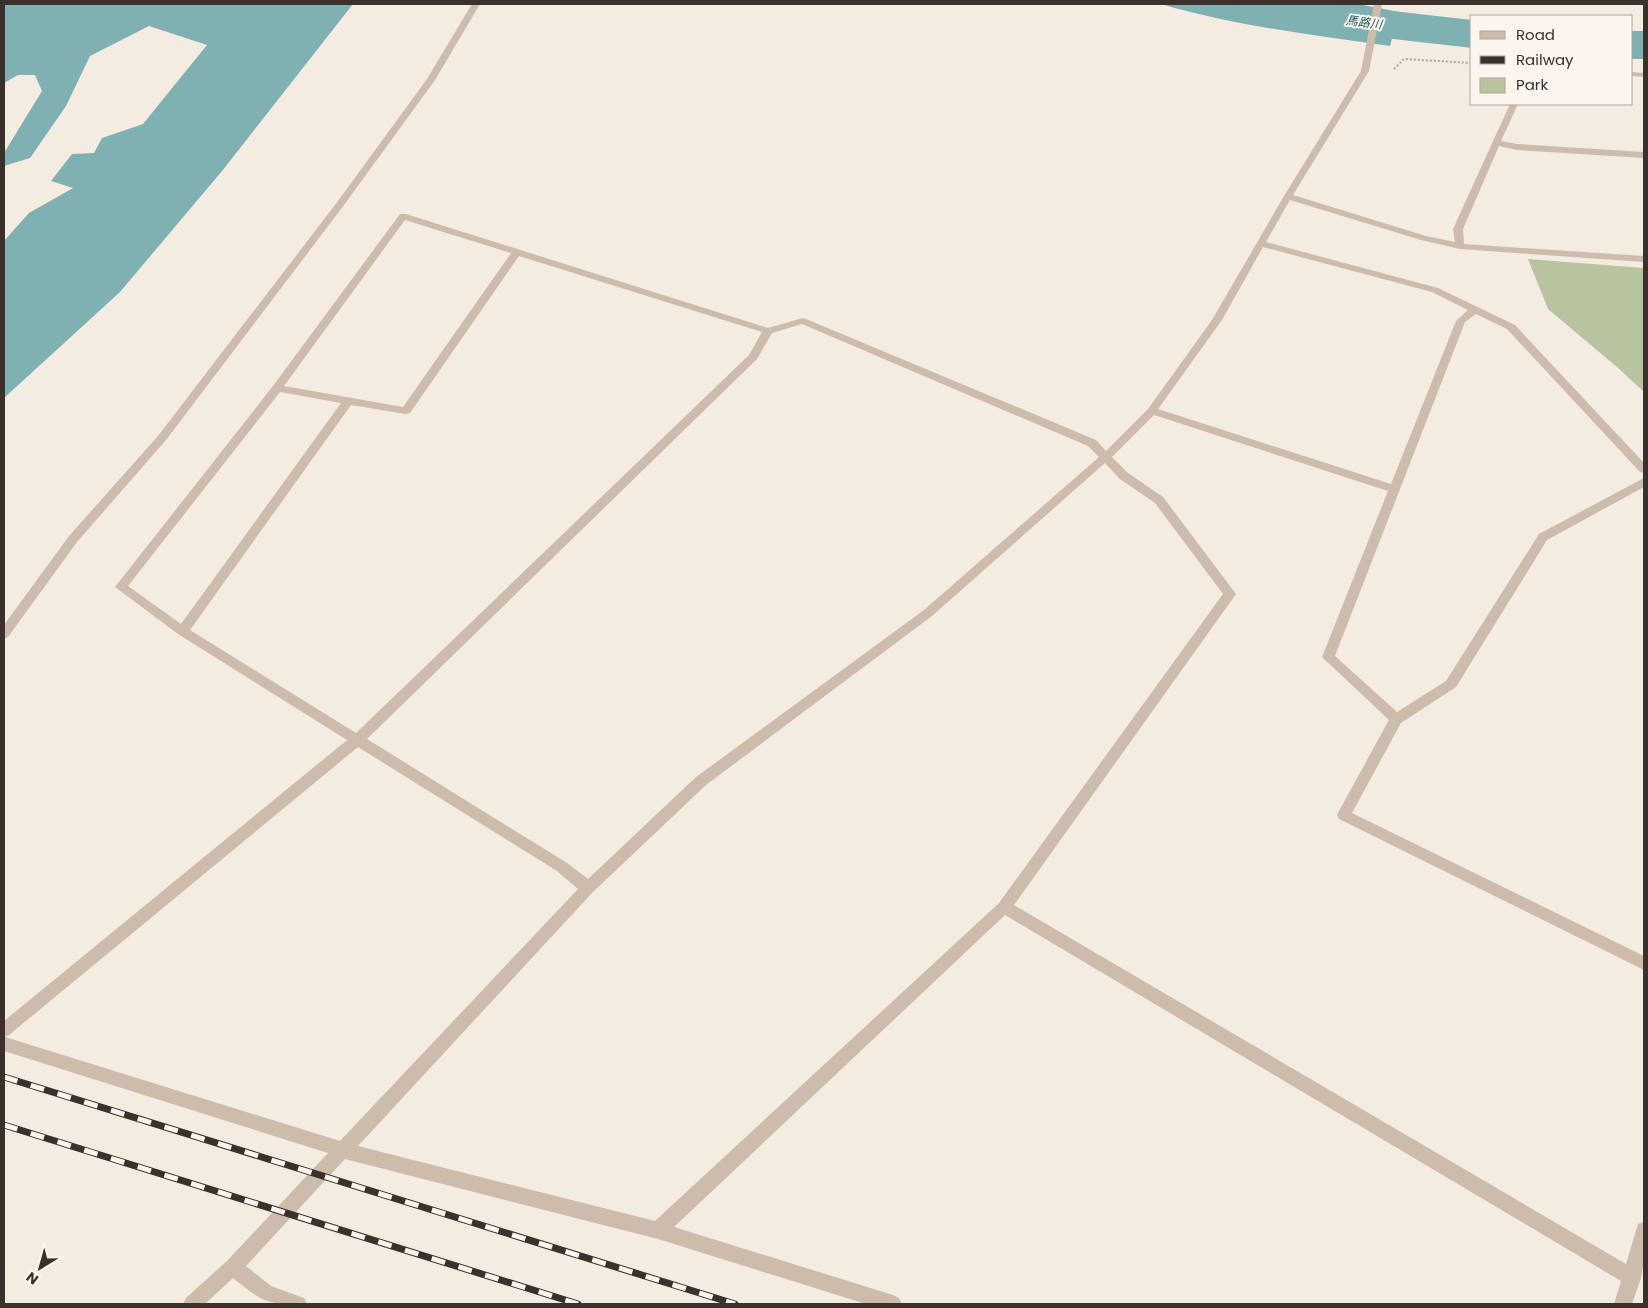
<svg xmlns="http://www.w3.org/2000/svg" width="1648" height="1308" font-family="Poppins,'Noto Sans JP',sans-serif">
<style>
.green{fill:#b8c4a0}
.water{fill:#7fb0b2}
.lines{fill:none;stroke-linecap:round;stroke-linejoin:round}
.river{fill:#7fb0b2;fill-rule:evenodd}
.path{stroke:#b9a596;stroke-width:2;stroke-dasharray:2 2;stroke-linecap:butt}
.minor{fill:#cdbbac;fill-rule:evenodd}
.rail-casing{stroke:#3b302b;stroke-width:7}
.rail{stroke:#fbf5ee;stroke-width:5;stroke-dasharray:14;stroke-linecap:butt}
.labels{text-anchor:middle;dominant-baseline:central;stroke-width:4;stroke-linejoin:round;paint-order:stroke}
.far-water-label{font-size:12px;font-style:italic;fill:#1f5a5e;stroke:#fbf5ee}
</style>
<rect width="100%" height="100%" fill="#f4ebe1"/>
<path class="green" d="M1528,259L1644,268V392L1617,367L1548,309Z"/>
<path class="water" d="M4,4H353L222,171L120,292L4,398V241L29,213L73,188L51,181L72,154L94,153L102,138L143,124L207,45L149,26L90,56L66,106L30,158L4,166V153L42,91L35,75H18L4,83Z
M1161,4H1358L1399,12L1390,46C1313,35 1236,26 1161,4Z"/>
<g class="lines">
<path class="river" d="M1234,4H1331L1472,20V48C1394,39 1316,32 1240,14Z
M1632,31H1644V59H1632Z"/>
<path class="path" d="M1394,69L1404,59L1472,63"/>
<path class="minor" d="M472,4H480L435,80L344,205L166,440L77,542L8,637L4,639V625L69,536L158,436L338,201L427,79Z
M1374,4H1382L1369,71L1293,195L1426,236L1455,242L1453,229L1510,104H1518L1501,141L1517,144L1644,152V158L1517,150L1499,146L1463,229L1464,244L1644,256V262L1460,249L1421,240L1290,200L1266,242L1438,288L1515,325L1644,463V473L1640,472L1507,329L1476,314L1465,322L1335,656L1397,712L1446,681L1539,534L1644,478V487L1547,540L1456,687L1401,723L1352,813L1644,956V970L1339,819L1337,815L1339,811L1389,720L1322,657L1388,491L1154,415L1112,457L1128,473L1163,497L1236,594L1014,905L1626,1264L1638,1224L1644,1222V1260L1641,1278L1632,1304H1614L1621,1281L1005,915L674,1227L893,1295L899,1298L902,1304H866L658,1239L345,1159L246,1266L271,1286L304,1298L307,1304C265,1304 266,1304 233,1278L205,1304H183L186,1298L227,1261L328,1153L4,1051V1021L347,740L178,634L115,587L273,386L400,214H406L768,328L803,318L806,319L1096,440L1106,451L1148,409L1212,320L1284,196L1361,71ZM405,220L511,253L403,407L284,386ZM1263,247L1432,292L1468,310L1456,321L1391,484L1158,409L1222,320ZM519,256L762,332L749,355L356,733L190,630L351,405L406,414L410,413ZM802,324L1088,446L1099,457L924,610L696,777L588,879L567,863L367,739L757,359L772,333ZM280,392L341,403L181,624L128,586ZM1105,463L1120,479L1155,503L1223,594L999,903L655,1221L358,1146L593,892L706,785L932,616ZM358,747L557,871L578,889L340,1141L5,1037L9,1035Z
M1632,72L1644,73V77L1632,76Z"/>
<g class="rail-casing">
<path id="rail" d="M4,1077L735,1304
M4,1125L578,1304"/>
</g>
<use href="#rail" class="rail"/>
</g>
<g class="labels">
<g class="far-water-label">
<text transform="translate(1364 22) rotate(7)">馬路川</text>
</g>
</g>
<rect width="1648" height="1308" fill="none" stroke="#3b302b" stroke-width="10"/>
<rect x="1470" y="15" width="162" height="90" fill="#fbf5ee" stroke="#aea6a0"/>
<rect x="1480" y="31" width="25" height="8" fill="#cdbbac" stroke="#aea6a0"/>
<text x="1516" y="40" font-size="15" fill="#3b302b">Road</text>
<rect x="1480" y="56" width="25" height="8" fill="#3b302b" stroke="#aea6a0"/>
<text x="1516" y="65" font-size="15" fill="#3b302b">Railway</text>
<rect x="1480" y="78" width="25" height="15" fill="#b8c4a0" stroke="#aea6a0"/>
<text x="1516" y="90" font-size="15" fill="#3b302b">Park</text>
<g transform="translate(40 1268) rotate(217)" stroke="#fbf5ee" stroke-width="4" paint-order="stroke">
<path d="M0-4L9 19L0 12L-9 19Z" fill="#3b302b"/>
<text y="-8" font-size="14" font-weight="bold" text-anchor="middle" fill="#3b302b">N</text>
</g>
</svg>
